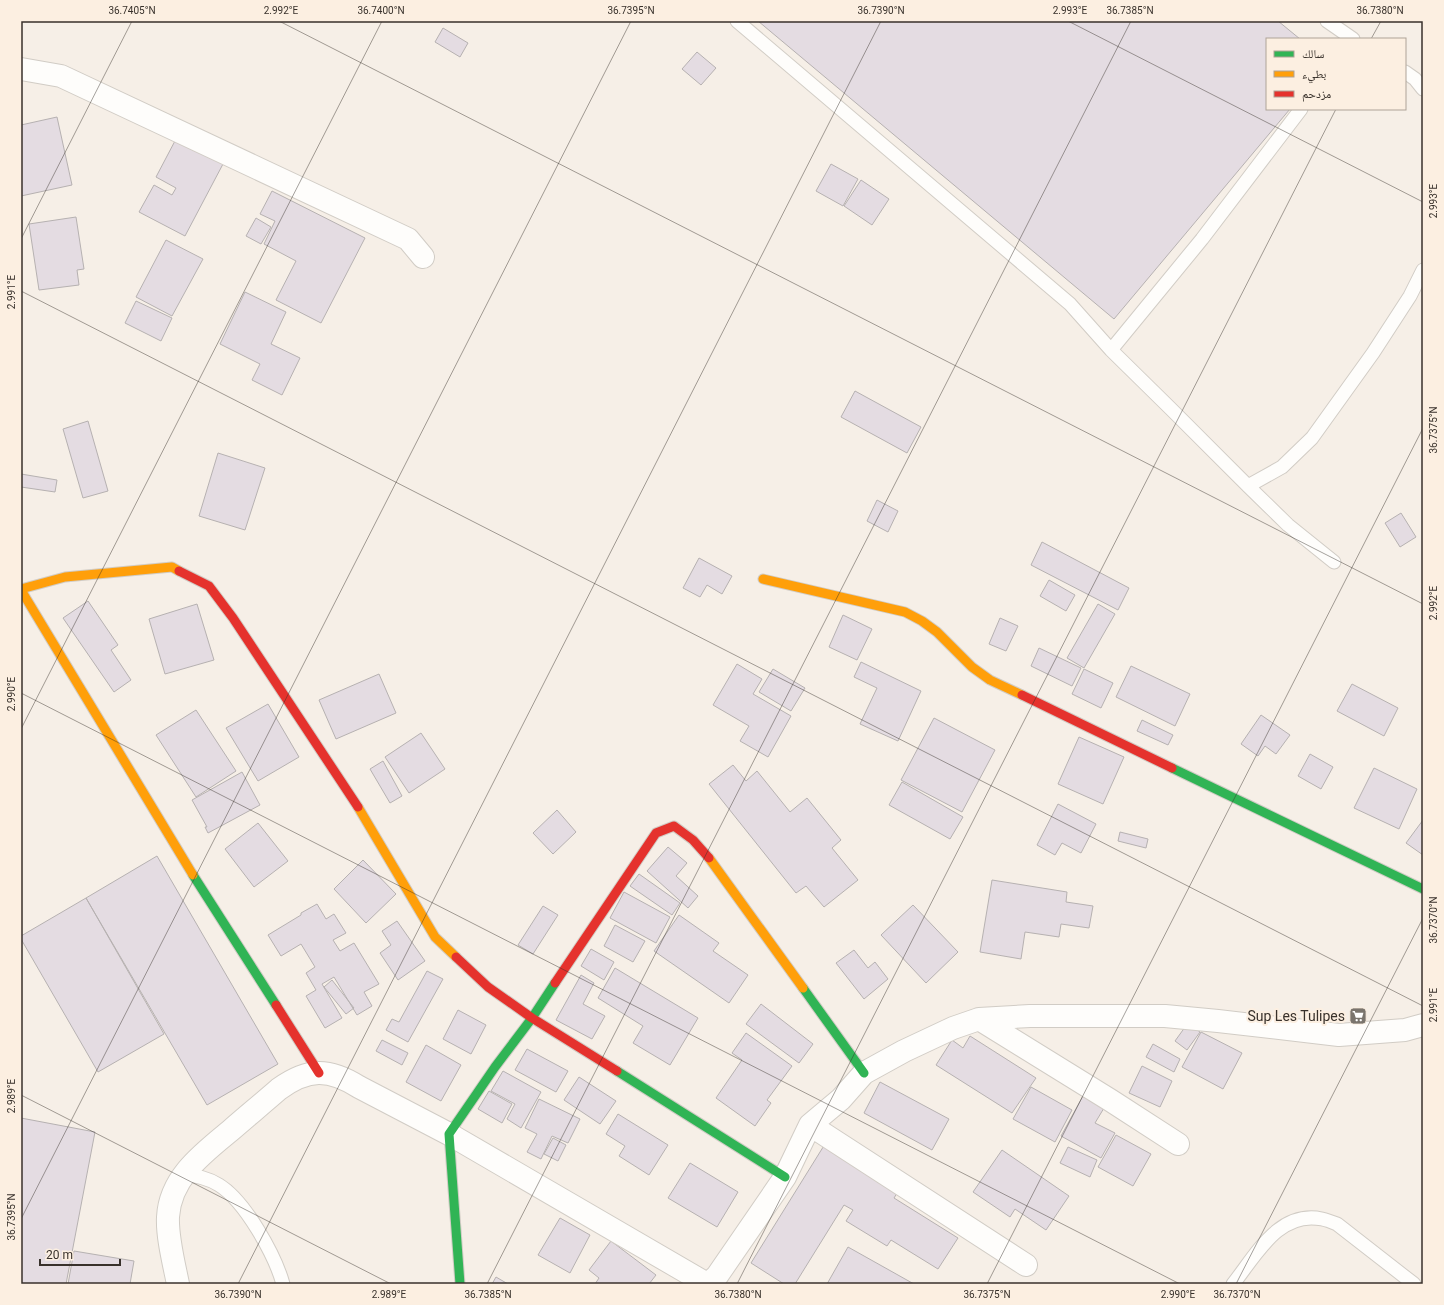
<svg xmlns="http://www.w3.org/2000/svg" width="1444" height="1305" font-family="Roboto,'Noto Naskh Arabic',sans-serif">
<style>
.building{fill:#e4dce2;stroke:#b6b1b1}
.lines{fill:none;stroke-linecap:round;stroke-linejoin:round}
.lane-casing{stroke:#d1ccc5;stroke-width:15}
.street-casing{stroke:#d1ccc5;stroke-width:24}
.fast-casing{stroke:#d1ccc5;stroke-width:11}
.slow-casing{stroke:#d1ccc5;stroke-width:11}
.jam-casing{stroke:#d1ccc5;stroke-width:11}
.lane{stroke:#fefdfb;stroke-width:13}
.street{stroke:#fefdfb;stroke-width:22}
.fast{stroke:#30b455;stroke-width:9}
.slow{stroke:#ff9f0a;stroke-width:9}
.jam{stroke:#e5322d;stroke-width:9}
.ticks{fill:none;stroke:#38312b;stroke-width:1;stroke-opacity:0.45}
.labels{text-anchor:middle;dominant-baseline:central;stroke-width:4;stroke-linejoin:round;paint-order:stroke}
.poi-label{font-size:14px;fill:#38312b;stroke:#fcefe1;text-anchor:end}
.neatline{fill:none;stroke:#38312b;stroke-width:1.5}
.ticks-label{font-size:10px;text-anchor:middle;fill:#38312b}
</style>
<rect width="100%" height="100%" fill="#f6efe7"/>
<path class="building" d="M758,21H1278L1300,39H1267V109H1290L1114,319Z
M443,28L468,43L460,57L435,42Z
M697,52L716,68L701,85L682,69Z
M57,117L72,185L21,196V125Z
M176,139L223,164L185,236L139,212L154,185L172,195L176,188L156,177Z
M831,164L858,179L843,206L816,191Z
M861,180L889,199L872,225L844,206Z
M272,191L365,238L321,323L276,300L296,261L264,244L275,221L260,214Z
M76,217L84,269L77,270L79,285L39,290L29,224Z
M256,218L271,227L261,244L246,236Z
M166,240L203,259L172,316L136,297Z
M245,292L286,312L271,344L300,358L282,395L252,380L260,364L220,344Z
M136,301L172,318L161,341L125,323Z
M855,391L921,427L907,453L841,417Z
M88,421L108,491L83,498L63,429Z
M218,453L265,468L245,530L199,516Z
M21,474L57,480L55,492L21,487Z
M877,500L898,511L888,532L867,521Z
M1401,513L1416,537L1400,547L1385,523Z
M1042,542L1129,588L1118,610L1031,565Z
M699,558L732,576L722,594L707,585L700,597L683,588Z
M1049,580L1075,595L1066,611L1040,596Z
M88,601L118,645L111,650L131,680L114,692L63,618Z
M197,604L214,660L165,674L149,619Z
M1098,604L1115,614L1084,668L1067,658Z
M843,615L872,629L857,660L829,647Z
M1000,618L1018,626L1006,651L989,644Z
M1039,648L1081,668L1072,686L1031,666Z
M861,662L921,691L898,741L860,724L877,688L854,677Z
M737,664L762,679L753,694L791,716L768,757L740,741L749,726L713,705Z
M1131,666L1190,694L1175,726L1116,697Z
M773,669L805,688L791,711L759,692Z
M1084,669L1113,683L1101,708L1072,694Z
M379,674L396,713L336,739L319,700Z
M1352,684L1398,708L1384,736L1337,711Z
M268,704L299,757L258,781L226,728Z
M196,710L236,771L196,797L156,735Z
M1261,715L1290,735L1276,754L1265,746L1258,756L1241,744Z
M934,718L995,750L962,812L901,780Z
M1142,720L1173,735L1168,745L1137,731Z
M421,733L445,769L409,793L385,757Z
M1079,737L1124,757L1103,804L1058,784Z
M1310,754L1333,767L1321,789L1298,776Z
M383,761L402,796L390,803L370,769Z
M733,765L746,781L757,771L790,812L807,798L841,840L832,848L858,880L824,907L806,886L796,893L709,784Z
M1374,768L1417,789L1399,829L1354,808Z
M242,772L260,805L208,833L205,827H207L192,800Z
M902,782L963,817L950,839L889,805Z
M1058,804L1096,824L1081,853L1062,843L1055,855L1037,845Z
M557,810L576,832L553,854L533,833Z
M1423,820V855L1406,843Z
M258,823L288,861L254,887L225,849Z
M1120,832L1148,839L1146,848L1118,841Z
M668,847L687,863L676,876L698,896L688,908L647,871Z
M157,856L278,1064L207,1105L86,898Z
M363,860L396,894L366,923L334,889Z
M639,874L680,903L672,915L630,886Z
M992,880L1067,892L1066,902L1093,906L1089,928L1061,924L1059,937L1025,932L1021,959L980,952Z
M624,892L670,917L656,943L610,918Z
M86,898L164,1034L98,1072L21,939V936Z
M317,904L326,919L334,914L346,933L333,940L340,951L354,943L379,984L364,992L372,1006L357,1015L334,977L322,984L342,1018L325,1028L306,996L316,990L306,973L315,967L301,944L281,956L268,935L301,915V913Z
M913,905L958,952L926,983L881,935Z
M543,906L558,915L533,954L518,945Z
M679,915L719,943L713,951L748,975L729,1003L654,951Z
M397,921L425,961L398,980L380,953L391,945L382,931Z
M615,925L645,941L633,962L604,946Z
M591,949L614,962L604,980L581,966Z
M854,950L868,968L875,962L888,979L864,999L836,963Z
M615,968L698,1018L670,1065L633,1043L643,1026L598,998Z
M427,971L443,979L408,1042L386,1030L392,1019L399,1022Z
M581,975L594,983L583,1004L605,1016L592,1039L556,1020Z
M332,980L354,1008L346,1014L324,987Z
M761,1004L813,1044L799,1063L746,1024Z
M458,1010L486,1025L471,1054L443,1039Z
M1188,1023L1200,1032L1187,1050L1175,1041Z
M1201,1032L1242,1053L1223,1089L1182,1067Z
M746,1033L792,1066L767,1100L771,1103L755,1126L716,1098L742,1060L732,1053Z
M970,1036L1036,1078L1012,1113L936,1065L952,1040L963,1048Z
M382,1040L408,1053L402,1065L376,1051Z
M1153,1044L1180,1059L1174,1072L1146,1057Z
M426,1045L461,1065L441,1101L406,1082Z
M527,1049L568,1071L556,1092L515,1070Z
M1142,1066L1172,1081L1160,1107L1129,1093Z
M503,1071L541,1092L521,1128L507,1119L515,1104L491,1091Z
M579,1077L616,1101L600,1124L564,1100Z
M880,1082L949,1119L932,1150L864,1113Z
M1031,1087L1072,1110L1055,1142L1013,1119Z
M489,1091L512,1104L502,1123L478,1109Z
M1083,1096L1104,1108L1095,1123L1115,1133L1101,1158L1061,1136Z
M539,1099L580,1119L568,1143L552,1136L541,1159L527,1152L537,1134L525,1128Z
M618,1114L668,1145L649,1175L619,1156L625,1146L606,1134Z
M21,1118L95,1132L66,1284H21Z
M1116,1135L1151,1154L1133,1186L1098,1167Z
M553,1138L566,1145L558,1161L544,1154Z
M825,1144L899,1190L894,1198L958,1238L938,1269L891,1240L887,1246L846,1221L853,1210L844,1205L795,1284H784L751,1263Z
M1068,1147L1097,1160L1090,1177L1060,1163Z
M1002,1150L1069,1196L1046,1230L1015,1209L1010,1217L973,1192Z
M690,1163L738,1192L717,1227L668,1198Z
M560,1218L590,1235L570,1273L538,1255Z
M611,1241L656,1275L649,1284H595L599,1278L589,1270Z
M848,1247L914,1284H827Z
M74,1251L134,1261L130,1284H68Z
M496,1277L508,1284H492Z"/>
<g class="lines">
<g class="lane-casing">
<path id="lane" d="M737,21L1070,304L1111,350L1171,409L1248,486L1288,525L1334,562
M1327,21L1353,39
M1405,72L1415,79L1423,89
M1111,350L1202,239L1301,109
M1248,486L1282,467L1312,438L1373,353L1410,296L1423,270
M184,1174C196,1176 208,1178 219,1185C245,1201 275,1255 283,1284
M1233,1284C1256,1255 1279,1210 1322,1219C1327,1220 1332,1222 1337,1224L1414,1284"/>
</g>
<g class="street-casing">
<path id="street" d="M21,69L61,76L408,239L423,257
M979,1019L1110,1100L1178,1144
M810,1125L1026,1265
M178,1284C174,1264 167,1237 168,1217C170,1178 202,1154 230,1131C246,1117 263,1103 279,1089C308,1068 329,1068 359,1087L449,1134L707,1284
M708,1284L717,1276L785,1177L810,1125L841,1099L864,1073L904,1051L953,1028L979,1019L1030,1016H1165L1218,1021L1339,1035L1405,1030L1423,1025"/>
</g>
<g class="fast-casing">
<path id="fast" d="M1172,768L1423,889
M193,875L276,1005
M803,988L864,1073
M617,1071L785,1177
M460,1284L449,1134L495,1067L532,1018L555,983"/>
</g>
<g class="slow-casing">
<path id="slow" d="M763,579L905,612L922,621L937,632L972,667L990,680L1022,695
M21,589L65,577L172,567L179,571
M21,590L193,875
M358,807L435,937L456,957
M709,858L803,988"/>
</g>
<g class="jam-casing">
<path id="jam" d="M179,571L209,586L233,618L358,807
M1022,695L1172,768
M456,957L488,987L532,1018L617,1071
M555,983L656,833L674,826L693,840L709,858
M276,1005L319,1073"/>
</g>
<use href="#lane" class="lane"/>
<use href="#street" class="street"/>
<use href="#fast" class="fast"/>
<use href="#slow" class="slow"/>
<use href="#jam" class="jam"/>
</g>
<path class="ticks" d="M279,21L1423,604M1068,21L1423,202M1371,39L1381,21M21,239L132,21M21,291L1423,1006M21,693L1180,1284M21,729L382,21M21,1095L391,1284M21,1219L631,21M238,1284L881,21M487,1284L1131,21M737,1284L1336,109M987,1284L1423,428M1236,1284L1423,918"/>
<defs>
<g id="supermarket-square" transform="scale(0.9)"><rect x="-9" y="-9" width="18" height="18" rx="4" fill="#7a746d" stroke="#fcefe1"/><path d="M-6-5.5h2.5l.6 2H6L4.5 2H-2.5L-4.4-4H-6ZM-1.5 3.2a1.3 1.3 0 1 0 .1 0ZM3 3.2a1.3 1.3 0 1 0 .1 0Z" fill="#fff"/></g>
</defs>
<g fill-rule="evenodd">
<use href="#supermarket-square" x="1358" y="1016"/>
</g>
<g class="labels">
<g class="poi-label">
<text x="1345" y="1016">Sup Les Tulipes</text>
</g>
</g>
<rect width="1444" height="1305" fill="none" stroke="#fcefe1" stroke-width="44"/>
<rect x="1266" y="38" width="140" height="72" fill="#fcefe1" stroke="#aea398"/>
<rect x="1274" y="51" width="20" height="6" fill="#30b455" stroke="#aea398"/>
<text x="1302" y="58" font-size="12" fill="#38312b">سالك</text>
<rect x="1274" y="71" width="20" height="6" fill="#ff9f0a" stroke="#aea398"/>
<text x="1302" y="78" font-size="12" fill="#38312b">بطيء</text>
<rect x="1274" y="91" width="20" height="6" fill="#e5322d" stroke="#aea398"/>
<text x="1302" y="98" font-size="12" fill="#38312b">مزدحم</text>
<path d="M40 1259v6h80v-6" fill="none" stroke="#38312b" stroke-width="2"/>
<text x="46" y="1259" font-size="12" fill="#38312b" stroke="#fcefe1" stroke-width="3" paint-order="stroke">20 m</text>
<rect x="22" y="22" width="1400" height="1261" class="neatline"/>
<g class="ticks-label">
<text x="132" y="14">36.7405°N</text>
<text x="281" y="14">2.992°E</text>
<text x="381" y="14">36.7400°N</text>
<text x="631" y="14">36.7395°N</text>
<text x="881" y="14">36.7390°N</text>
<text x="1070" y="14">2.993°E</text>
<text x="1130" y="14">36.7385°N</text>
<text x="1380" y="14">36.7380°N</text>
<text transform="translate(1433 201) rotate(-90)" y="4">2.993°E</text>
<text transform="translate(11 292) rotate(-90)" y="4">2.991°E</text>
<text transform="translate(1433 430) rotate(-90)" y="4">36.7375°N</text>
<text transform="translate(1433 603) rotate(-90)" y="4">2.992°E</text>
<text transform="translate(11 694) rotate(-90)" y="4">2.990°E</text>
<text transform="translate(1433 920) rotate(-90)" y="4">36.7370°N</text>
<text transform="translate(1433 1005) rotate(-90)" y="4">2.991°E</text>
<text transform="translate(11 1096) rotate(-90)" y="4">2.989°E</text>
<text transform="translate(11 1217) rotate(-90)" y="4">36.7395°N</text>
<text x="238" y="1298">36.7390°N</text>
<text x="389" y="1298">2.989°E</text>
<text x="488" y="1298">36.7385°N</text>
<text x="738" y="1298">36.7380°N</text>
<text x="987" y="1298">36.7375°N</text>
<text x="1178" y="1298">2.990°E</text>
<text x="1237" y="1298">36.7370°N</text>
</g>
</svg>
